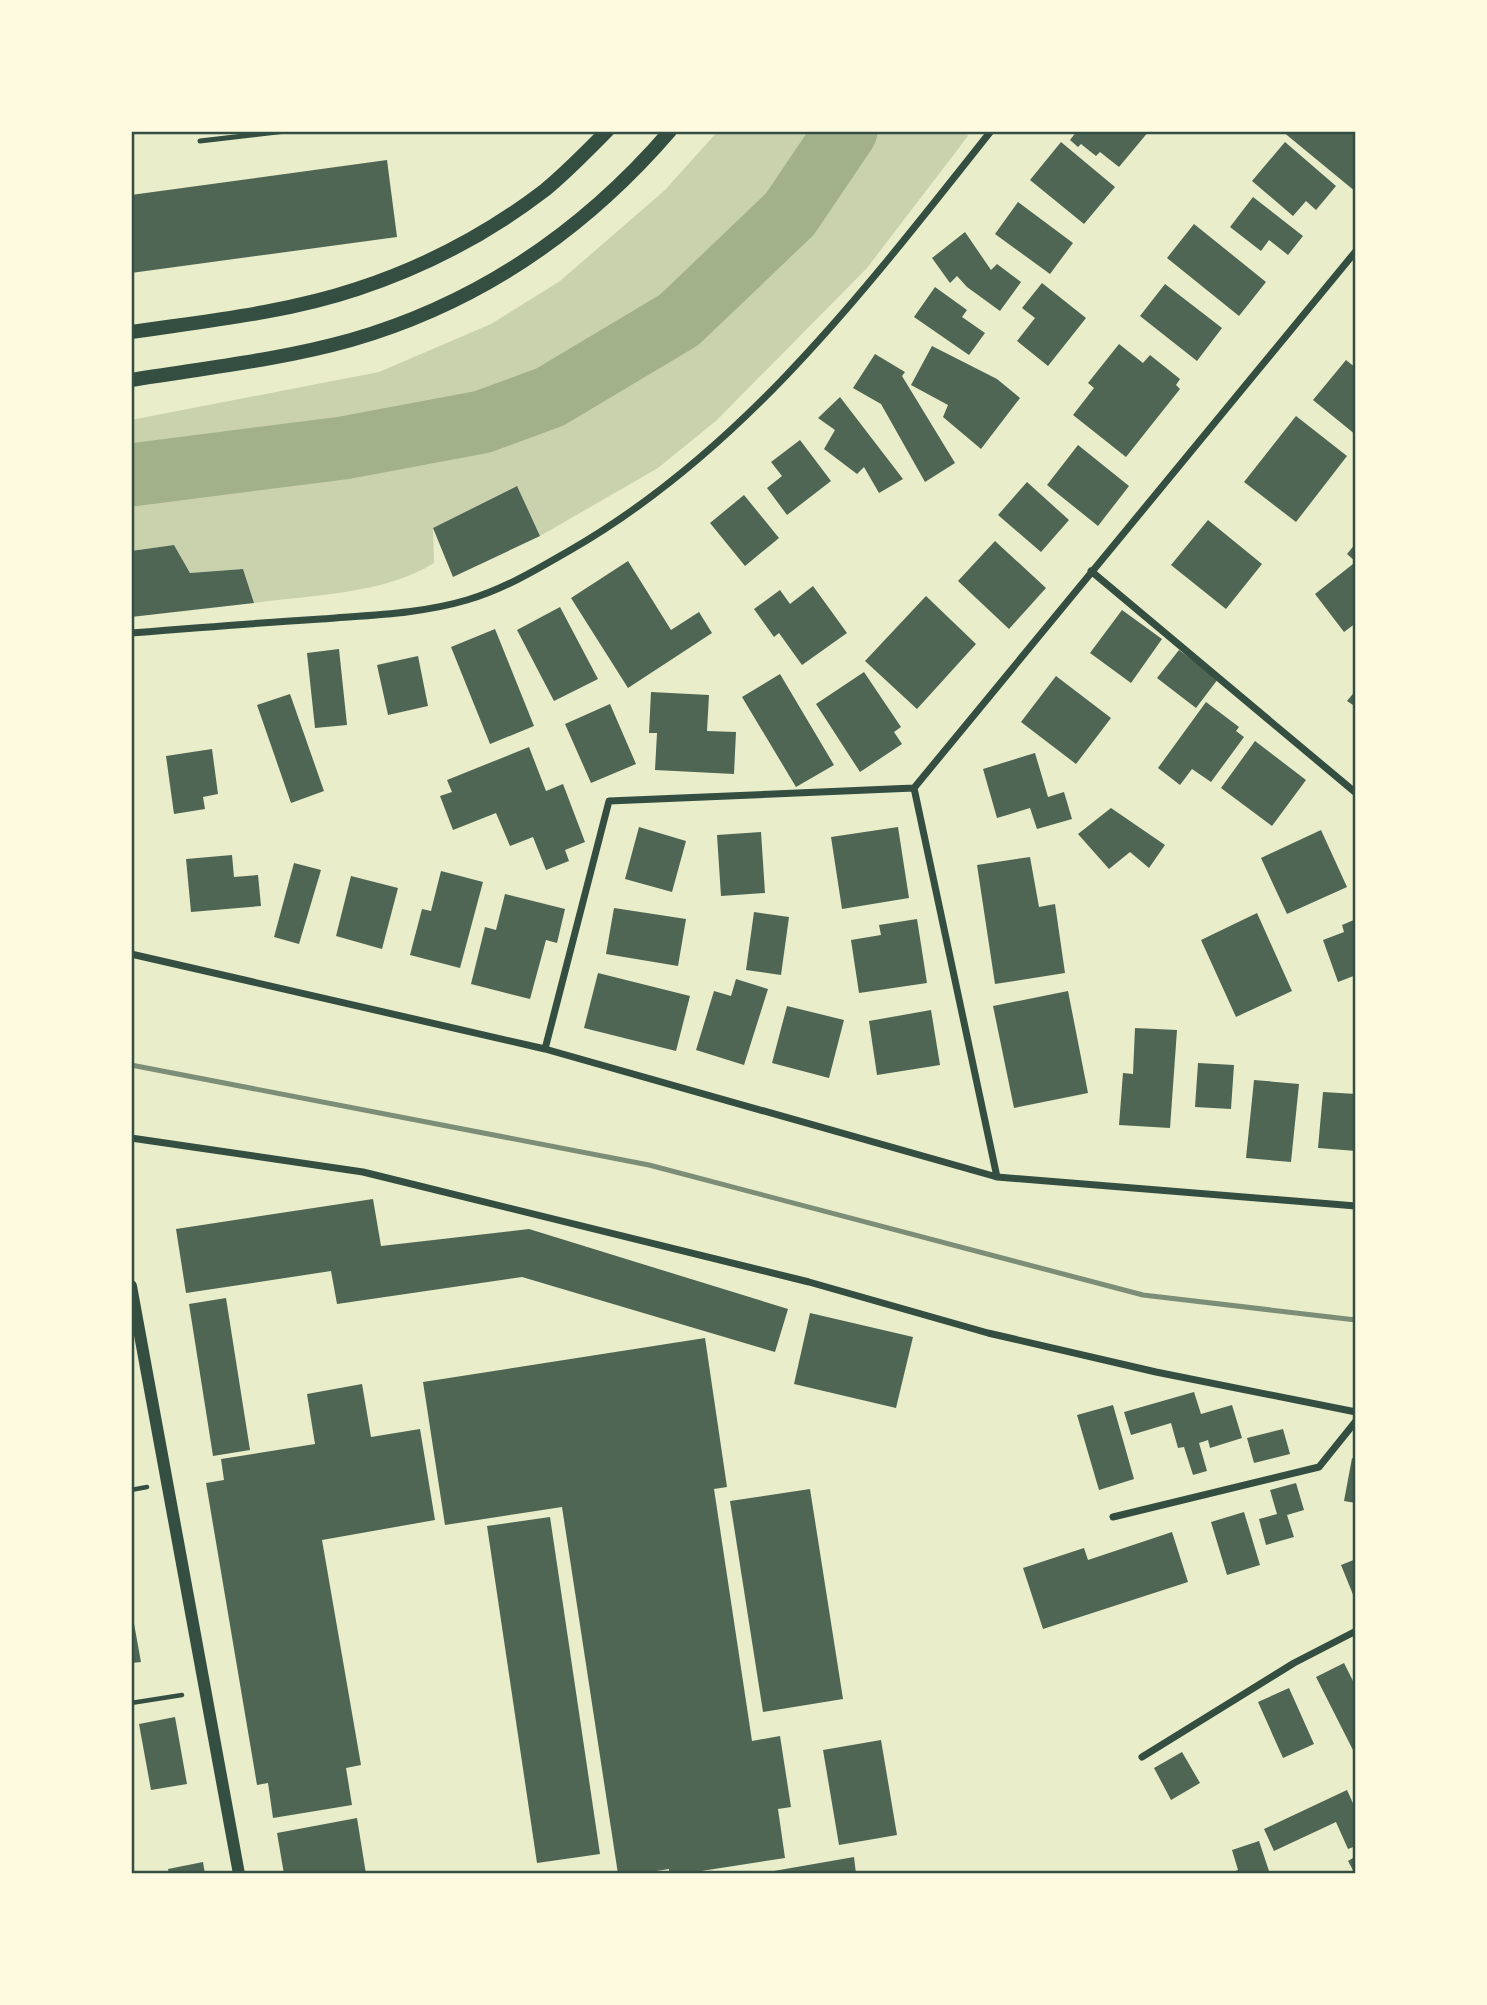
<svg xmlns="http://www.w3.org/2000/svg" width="1487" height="2005" font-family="'Fira Sans',sans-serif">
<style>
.green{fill:#cad2ad}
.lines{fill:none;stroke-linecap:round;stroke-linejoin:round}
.river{stroke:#a3b18a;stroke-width:63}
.building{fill:#4f6655}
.path{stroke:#344e41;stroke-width:4.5}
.service{stroke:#344e41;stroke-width:5}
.minor{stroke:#344e41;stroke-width:7}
.tertiary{stroke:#344e41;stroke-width:12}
.secondary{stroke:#344e41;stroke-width:14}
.rail{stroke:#7c8e77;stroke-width:5}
.neatline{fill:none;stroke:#344e41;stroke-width:2.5}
</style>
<rect width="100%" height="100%" fill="#e9edc9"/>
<path class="green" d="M718,131H966L968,136L867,268L717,420L658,468L540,536L516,486L433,528L434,563C385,594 311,595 254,603L243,569L190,573L174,545L131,551V420L379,372L491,324L560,281L665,190Z"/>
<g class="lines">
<path class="river" d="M131,475L343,448L482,422L550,397L679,320L790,214L846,131"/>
</g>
<path class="building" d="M1077,131H1149L1119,167L1100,152L1096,156L1081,144L1078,147L1070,140Z
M1282,131H1356V192Z
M1061,142L1115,187L1084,224L1030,180Z
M1285,142L1336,186L1316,210L1306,201L1293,216L1252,181Z
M387,160L397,237L131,273V195Z
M1253,197L1303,236L1288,255L1269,240L1261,251L1230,227Z
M1018,202L1073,243L1050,274L995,234Z
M1194,224L1266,282L1239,316L1167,258Z
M965,232L991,270L997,264L1021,282L1000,311L967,287L957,276L950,283L932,258Z
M1042,283L1086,318L1048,366L1017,341L1035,318L1022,308Z
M1165,284L1222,328L1197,361L1140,316Z
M935,287L967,310L962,317L985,333L969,355L914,317Z
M1119,344L1143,363L1150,355L1180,379L1176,385L1180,389L1126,457L1073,415L1094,388L1088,383Z
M932,346L997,379L1020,398L981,449L943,417L948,405L911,385Z
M875,354L905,372L902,376L955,463L925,482L881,404L853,388Z
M1346,360L1356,368V435L1313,400Z
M840,397L903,479L879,493L864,467L857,474L824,449L835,430L818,418Z
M1296,416L1347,456L1296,522L1244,482Z
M800,440L831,481L787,515L767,488L782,476L771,462Z
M1078,445L1129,486L1098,526L1047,485Z
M1027,482L1069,520L1041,552L998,515Z
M517,486L540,536L453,577L433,528Z
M744,495L779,538L745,566L710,523Z
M1208,520L1262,564L1226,609L1171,565Z
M995,541L1046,588L1009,629L958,581Z
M1356,543V562L1347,554Z
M174,545L190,573L243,569L254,603L131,617V551Z
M628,561L671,630L699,612L712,633L628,688L571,598Z
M1353,564L1356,568V623L1344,632L1315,594Z
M813,586L847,633L802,665L779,633L774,637L754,609L780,590L790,604Z
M926,596L976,644L917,709L865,661Z
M560,607L598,679L554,701L517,630Z
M1122,610L1162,639L1131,683L1090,653Z
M495,629L534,726L490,744L451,647Z
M339,649L347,725L315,728L307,653Z
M1179,650L1218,679L1196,708L1157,678Z
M418,656L428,706L388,715L377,665Z
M864,672L901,727L894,732L902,744L860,772L816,704Z
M780,674L834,765L796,787L742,697Z
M1056,676L1111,718L1076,764L1021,722Z
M1356,690V707L1347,701Z
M651,692L709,695L707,731L736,732L734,774L655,770L657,733H649Z
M290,694L324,791L291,803L257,705Z
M1206,702L1239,727L1236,731L1244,737L1211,782L1192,769L1180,785L1158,768Z
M610,704L636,764L591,783L565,724Z
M1255,741L1306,780L1272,826L1221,788Z
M529,747L546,791L563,784L585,842L565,850L569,861L546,870L533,837L510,846L496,813L453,830L440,796L452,792L447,780Z
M212,749L218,794L203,797L205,809L174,814L166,756Z
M1035,753L1048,797L1064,792L1072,819L1037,829L1030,808L997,818L983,769Z
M1111,808L1165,845L1149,868L1130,852L1109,869L1078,834Z
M639,827L686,841L672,892L625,879Z
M898,827L909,898L842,909L831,837Z
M1321,830L1347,887L1287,914L1261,858Z
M761,832L765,893L721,896L717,835Z
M232,855L234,877L258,875L261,906L191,912L186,859Z
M1030,857L1039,907L1055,904L1065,973L995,984L977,865Z
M294,863L321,870L299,944L274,937Z
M441,871L483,882L460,968L410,955L422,909L431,911Z
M351,876L398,888L382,949L336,936Z
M505,894L565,909L557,943L546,940L530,999L471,984L485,927L496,930Z
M614,908L686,919L678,966L606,954Z
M754,912L789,917L781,975L746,970Z
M1257,913L1292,991L1236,1017L1201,940Z
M917,919L927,983L859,993L851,940L881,935L879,925Z
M1356,919V975L1338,982L1323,940L1344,932L1342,925Z
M598,973L690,996L676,1051L584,1028Z
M736,979L768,989L744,1065L696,1050L714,991L731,996Z
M1068,991L1088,1093L1014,1108L993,1006Z
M787,1006L844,1020L829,1078L772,1063Z
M931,1010L940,1065L877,1075L869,1021Z
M1135,1028L1177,1030L1170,1128L1119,1125L1123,1073L1133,1074Z
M1198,1063L1234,1065L1231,1109L1195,1107Z
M1254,1080L1299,1084L1291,1162L1246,1158Z
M1323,1092L1356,1094V1151L1318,1148Z
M373,1199L381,1246L529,1229L788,1309L775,1352L522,1277L337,1304L331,1271L186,1293L176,1229Z
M226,1298L250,1450L213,1456L189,1304Z
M810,1313L913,1337L896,1408L794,1384Z
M705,1338L727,1487L714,1489L752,1741L780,1736L791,1807L778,1809L785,1858L682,1874H669V1869L637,1874H618L562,1507L445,1525L423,1382Z
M362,1384L371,1437L420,1429L435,1520L322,1540L361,1765L346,1768L352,1805L273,1818L268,1783L257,1785L206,1483L224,1480L221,1459L315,1444L307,1394Z
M1194,1392L1201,1414L1232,1405L1242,1438L1210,1448L1208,1440L1199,1443L1207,1471L1193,1475L1184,1447L1178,1448L1171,1423L1131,1435L1124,1412Z
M1113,1405L1134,1479L1099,1490L1077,1415Z
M1283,1429L1290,1454L1254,1463L1247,1438Z
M1352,1458L1356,1459V1503L1344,1501Z
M1296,1483L1304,1510L1287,1515L1294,1537L1266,1545L1259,1519L1277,1514L1270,1490Z
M810,1489L843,1699L763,1712L730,1501Z
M1244,1512L1260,1565L1227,1575L1211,1522Z
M550,1517L600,1854L537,1863L487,1526Z
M1172,1532L1188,1582L1043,1629L1023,1568L1084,1548L1088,1560Z
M1356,1559V1602L1341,1565Z
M131,1607L141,1662L131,1663Z
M1344,1663L1356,1687V1756L1316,1677Z
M1289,1688L1314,1744L1283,1758L1258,1702Z
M175,1717L187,1784L151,1790L139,1724Z
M881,1740L897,1835L839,1845L823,1750Z
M1182,1752L1200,1783L1171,1800L1154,1768Z
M1347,1790L1356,1810V1846L1348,1849L1336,1822L1274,1851L1264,1829Z
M357,1818L366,1874H284L277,1833Z
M1259,1841L1270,1874H1228L1238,1870L1232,1850Z
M1356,1856V1874H1355L1348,1861Z
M854,1857L856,1874H769L768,1872Z
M203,1862L205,1874H169L168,1869Z"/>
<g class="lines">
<path class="path" d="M131,1490L147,1487
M131,1703L182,1695"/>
<path class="service" d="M200,141L286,131"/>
<path class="minor" d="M1091,571L1356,793
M131,633C194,628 258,623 321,619C370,615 420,614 467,600C502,590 536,570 567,552C743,452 867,287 991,131
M914,788L997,1177
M131,954L545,1049L997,1177L1356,1206
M545,1049L609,801L914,788L1356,251
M131,1138L363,1172L809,1282L988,1333L1156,1372L1356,1412
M1113,1517L1319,1467L1356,1421
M1142,1757L1294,1663L1356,1631"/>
<path class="tertiary" d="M131,1286L239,1874"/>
<path class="secondary" d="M131,332C206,321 285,313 357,289C424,267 489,233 545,190C567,172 587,151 607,131
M131,380C204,368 280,360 351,340C479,303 583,232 670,131"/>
<path class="rail" d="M131,1065L649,1165L1143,1295L1356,1320"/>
</g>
<rect width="1487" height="2005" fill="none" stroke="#fefae0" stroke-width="266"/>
<rect x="133" y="133" width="1221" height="1739" class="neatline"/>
</svg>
